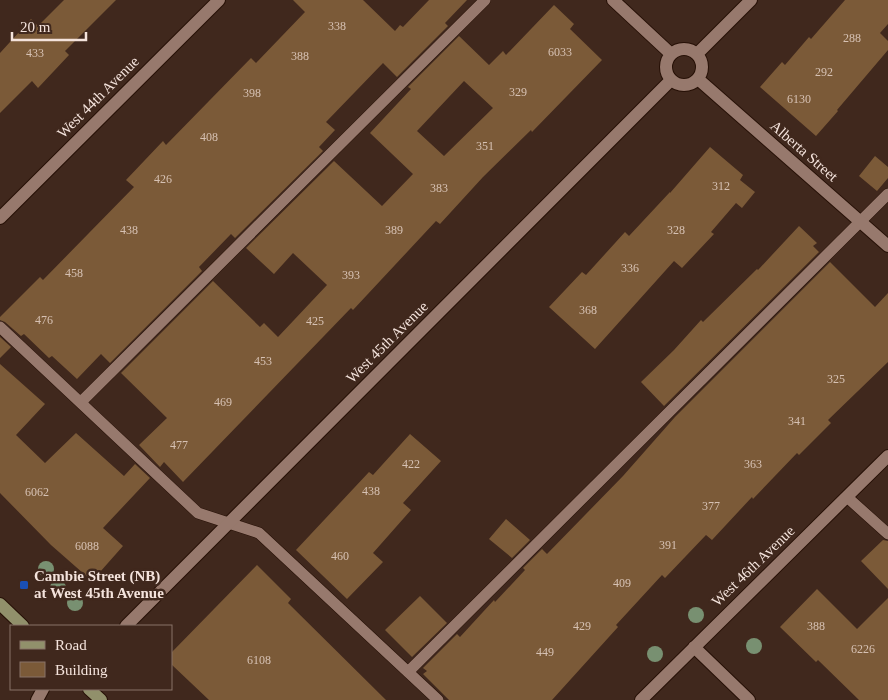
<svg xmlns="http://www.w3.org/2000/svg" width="888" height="700" font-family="'Times New Roman',serif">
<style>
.building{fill:#7b5a38;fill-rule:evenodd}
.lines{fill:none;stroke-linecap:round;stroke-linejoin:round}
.lane-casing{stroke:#261006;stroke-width:12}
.street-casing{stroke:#261006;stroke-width:14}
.secondary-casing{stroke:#261006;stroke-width:14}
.lane{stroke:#97796d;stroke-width:11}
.street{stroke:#97796d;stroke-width:12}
.secondary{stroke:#91906b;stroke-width:12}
.tree{fill:#789071}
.transit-dot{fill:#1a4fb4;stroke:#40281d;stroke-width:2}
.labels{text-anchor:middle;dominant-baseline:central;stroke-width:5;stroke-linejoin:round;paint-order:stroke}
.number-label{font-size:12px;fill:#d6c1b3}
.street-label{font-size:15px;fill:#f4e3dc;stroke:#40281d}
.poi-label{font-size:15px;font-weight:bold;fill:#f4e3dc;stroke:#40281d;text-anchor:start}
</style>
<rect width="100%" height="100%" fill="#40281d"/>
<path class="building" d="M64,0H116L65,51L69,55L38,88L32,81L0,113V53L31,19L38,26Z
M293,0H363L395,31L400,25L403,27L429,0H467L445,23L448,26L397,77L383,63L326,122L335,130L319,147L323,151L235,238L231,234L199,267L202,271L110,363L101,354L77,379L52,356L49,358L24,334L21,336L5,322L0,320V317L40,277L43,280L134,187L126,180L163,141L166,145L251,58L256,63L305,12Z
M845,0H888V24L880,33L888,41V50L837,110L838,111L816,136L760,87L782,62L785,65L809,37L811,39Z
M554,5L574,24L570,29L602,60L532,132L531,130L483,177L440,224L436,221L353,310L351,308L183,482L164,462L160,467L139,445L167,418L121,373L213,281L260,327L264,323L278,337L327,285L293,253L274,274L246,248L334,161L382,206L413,174L370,133L411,89L408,87L459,36L489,65L503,51L506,55ZM464,81L493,108L444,156L417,131Z
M710,147L743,175L740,180L755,192L742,208L736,203L711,232L714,234L682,268L674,261L595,349L549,307L582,272L586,275L625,232L629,236L670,192V193Z
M875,156L888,167V178L877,191L859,176Z
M799,226L817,243L813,246L819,252L664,406L641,382L674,350L701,320L703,322L757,269L758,270Z
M830,262L875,307L888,293V362L828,420L831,423L799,455L797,453L753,499L752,497L712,540L706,535L665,578L662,575L616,625L618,627L552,700H449L423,674L427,671L423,668L457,634L460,637L494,600L495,602L525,570L523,568L542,549L547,554L623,476L675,417Z
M0,337L11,347L0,358Z
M0,364L45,404L16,435L45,463L76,433L124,476L135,464L150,478L103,528L123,546L92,581L51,545L0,493Z
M410,434L441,461L403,503L411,510L373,553L383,562L347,599L296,550L369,472L373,475Z
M506,519L530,540L512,558L489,539Z
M883,540L888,541V589L861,561Z
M257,565L291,599L288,603L386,700H209L171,664V653Z
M817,589L857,629L888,598V700H859L818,660L816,662L780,627Z
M420,596L447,623L412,657L385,630Z"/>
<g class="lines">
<g class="lane-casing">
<path id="lane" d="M0,327L198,513L259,533L438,700
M81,402L485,0
M847,497L888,534
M408,672L888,194"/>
</g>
<g class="street-casing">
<path id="street" d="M613,0L671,54
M666 67a18 18 0 1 1 36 0a18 18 0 1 1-36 0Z
M697,54L751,0
M698,79L888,246
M0,218L219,0
M126,626L671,80
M694,647L749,700
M37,700L43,689
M641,700L888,456"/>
</g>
<g class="secondary-casing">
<path id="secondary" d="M0,604L23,626
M89,689L101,700"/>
</g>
<use href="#lane" class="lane"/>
<use href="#street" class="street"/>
<use href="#secondary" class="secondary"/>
</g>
<g class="tree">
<circle cx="46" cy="569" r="8"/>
<circle cx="58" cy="588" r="8"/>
<circle cx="75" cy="603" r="8"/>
<circle cx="696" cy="615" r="8"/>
<circle cx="754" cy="646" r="8"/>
<circle cx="655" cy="654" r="8"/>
</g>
<rect class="transit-dot" x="19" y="580" width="10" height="10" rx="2.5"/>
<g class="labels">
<g class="number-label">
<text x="337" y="26">338</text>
<text x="852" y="38">288</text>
<text x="560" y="52">6033</text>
<text x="35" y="53">433</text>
<text x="300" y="56">388</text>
<text x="824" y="72">292</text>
<text x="518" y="92">329</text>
<text x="252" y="93">398</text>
<text x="799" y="99">6130</text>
<text x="209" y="137">408</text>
<text x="485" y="146">351</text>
<text x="163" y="179">426</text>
<text x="721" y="186">312</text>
<text x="439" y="188">383</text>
<text x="129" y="230">438</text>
<text x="394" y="230">389</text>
<text x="676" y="230">328</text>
<text x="630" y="268">336</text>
<text x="74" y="273">458</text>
<text x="351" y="275">393</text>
<text x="588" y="310">368</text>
<text x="44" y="320">476</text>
<text x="315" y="321">425</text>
<text x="263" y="361">453</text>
<text x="836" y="379">325</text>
<text x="223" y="402">469</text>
<text x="797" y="421">341</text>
<text x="179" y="445">477</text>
<text x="411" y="464">422</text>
<text x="753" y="464">363</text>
<text x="371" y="491">438</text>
<text x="37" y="492">6062</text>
<text x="711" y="506">377</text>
<text x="668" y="545">391</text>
<text x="87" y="546">6088</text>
<text x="340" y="556">460</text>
<text x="622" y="583">409</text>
<text x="582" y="626">429</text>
<text x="816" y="626">388</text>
<text x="863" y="649">6226</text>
<text x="545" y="652">449</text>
<text x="259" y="660">6108</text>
</g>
<g class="street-label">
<text transform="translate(98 97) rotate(-45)">West 44th Avenue</text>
<text transform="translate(804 151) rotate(41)">Alberta Street</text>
<text transform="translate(387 342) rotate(-45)">West 45th Avenue</text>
<text transform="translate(753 566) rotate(-44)">West 46th Avenue</text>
</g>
<g class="poi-label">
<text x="34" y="576">Cambie Street (NB)<tspan x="34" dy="17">at West 45th Avenue</tspan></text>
</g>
</g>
<rect x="10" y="625" width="162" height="65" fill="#40281d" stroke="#887369"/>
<rect x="20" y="641" width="25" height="8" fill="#91906b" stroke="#887369"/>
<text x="55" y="650" font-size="15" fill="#f4e3dc">Road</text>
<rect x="20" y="662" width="25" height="15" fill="#7b5a38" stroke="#887369"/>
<text x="55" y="675" font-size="15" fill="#f4e3dc">Building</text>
<path d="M12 32v8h74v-8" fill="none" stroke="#f4e3dc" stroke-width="2.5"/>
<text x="20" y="32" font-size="15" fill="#f4e3dc" stroke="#40281d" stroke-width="4" paint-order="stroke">20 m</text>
</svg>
